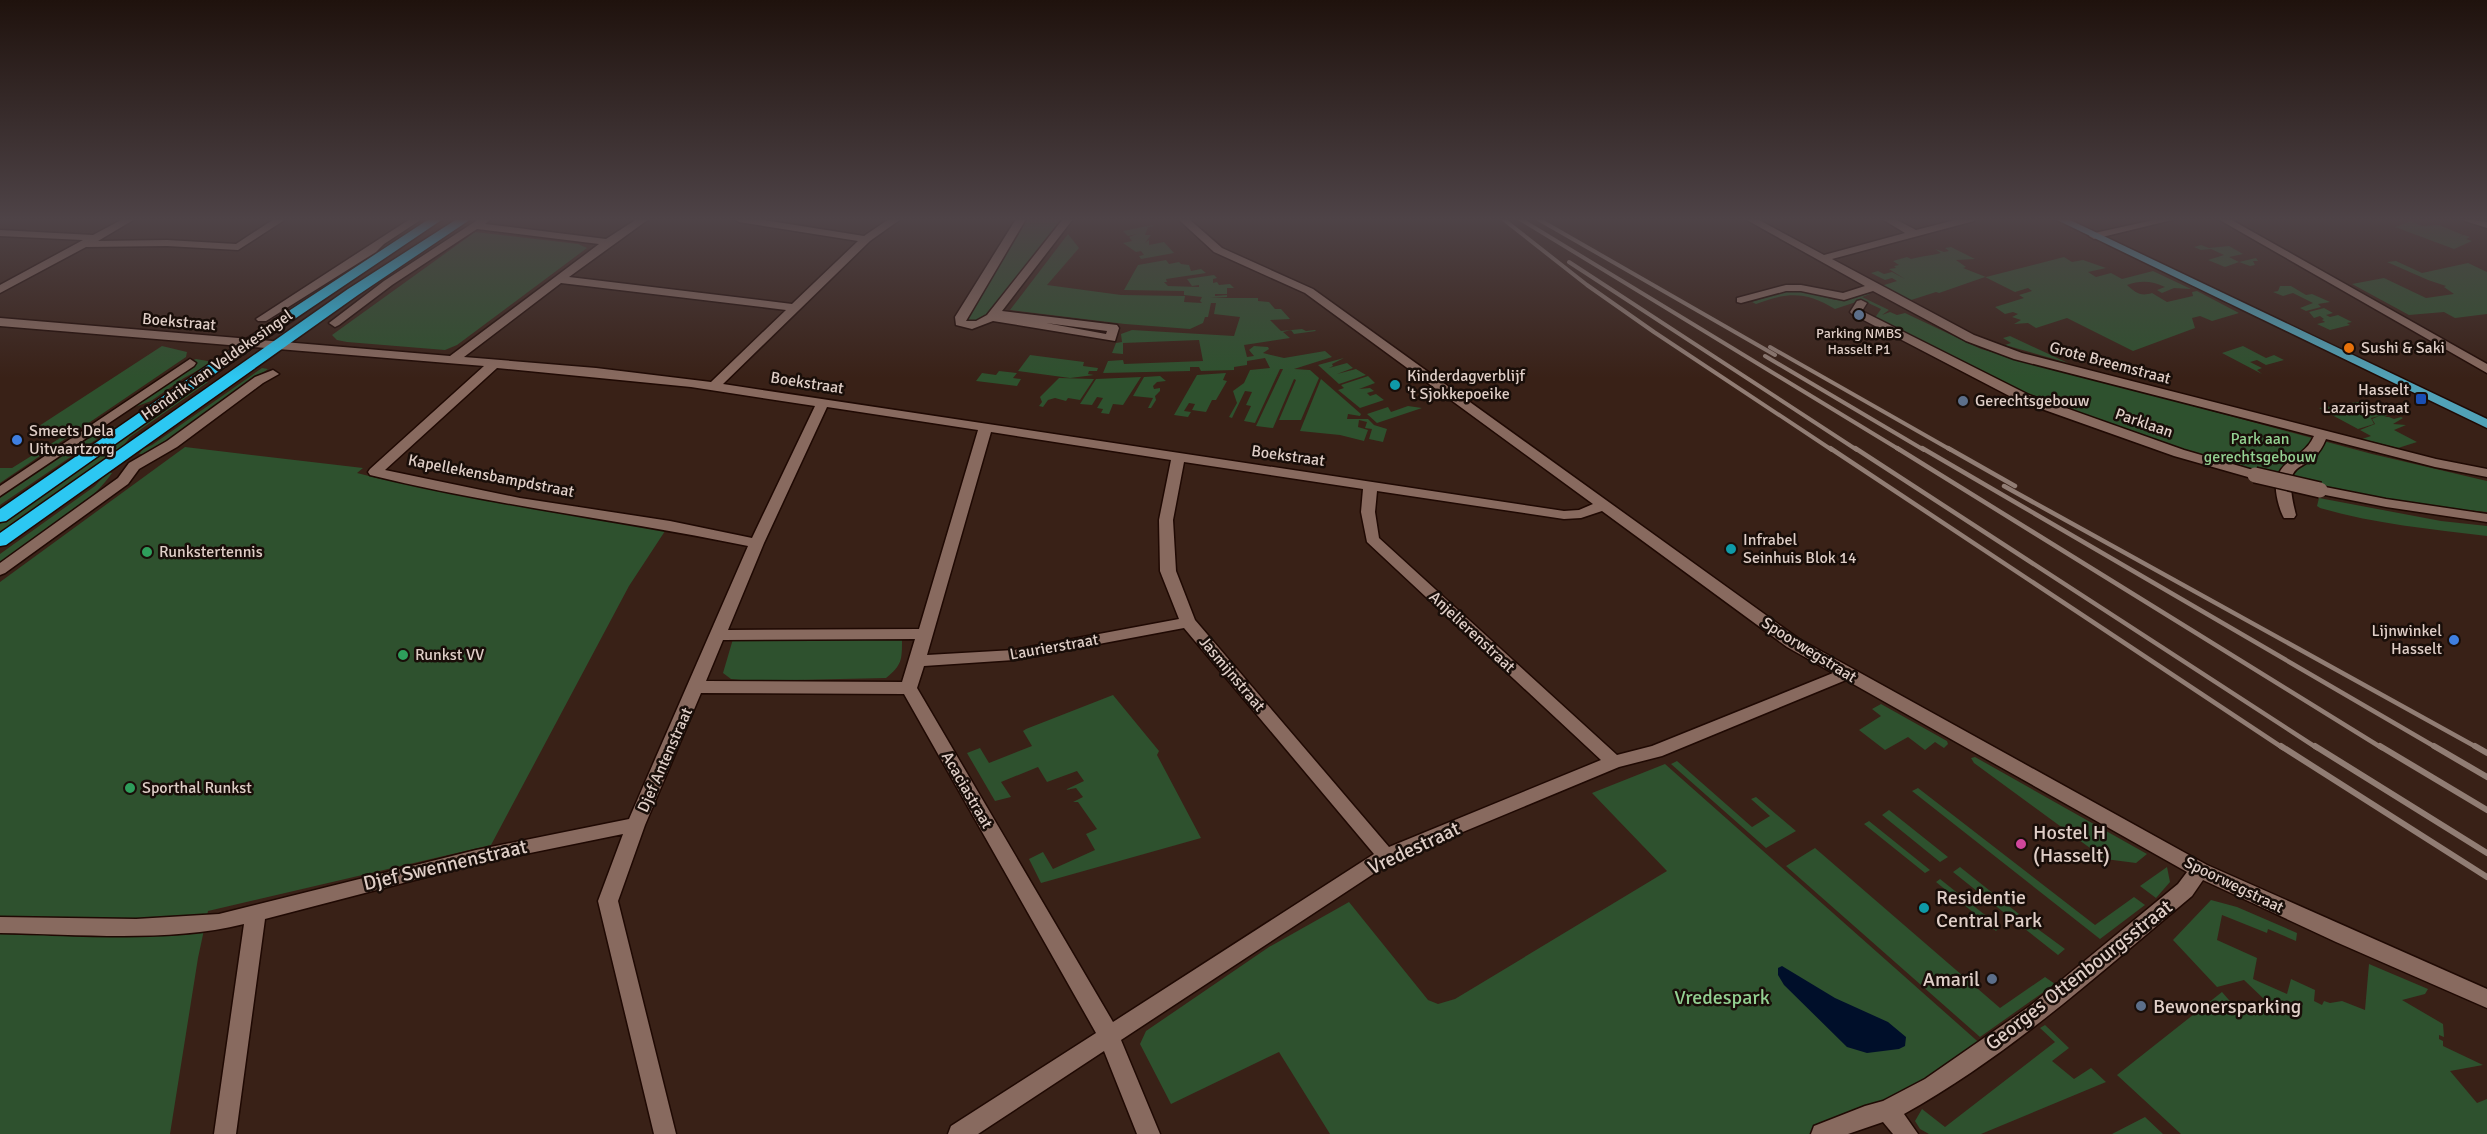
<svg xmlns="http://www.w3.org/2000/svg" width="2487" height="1134" font-family="Signika,sans-serif">
<style>
.green{fill:#2e512e}
.water{fill:#000f2a}
.lines{fill:none;stroke-linecap:round;stroke-linejoin:round}
.minor-casing{stroke:#1f0903;stroke-width:3}
.major-casing{stroke:#1f0903;stroke-width:3}
.highway-casing{stroke:#1f0903;stroke-width:3}
.minor{fill:#886a5f;fill-rule:evenodd}
.major{fill:#51a2b7;fill-rule:evenodd}
.highway{fill:#2cc7f2;fill-rule:evenodd}
.rail-far2{stroke:#917d74;stroke-width:4}
.rail-far1{stroke:#917d74;stroke-width:4.5}
.rail{stroke:#917d74;stroke-width:6}
.minor-bridge-casing{stroke:#1f0903;stroke-width:18;stroke-linecap:butt}
.minor-bridge{stroke:#886a5f;stroke-width:15}
.service-dot{fill:#5c6f8a;stroke:#190e09;stroke-width:2}
.food-dot{fill:#e8710a;stroke:#190e09;stroke-width:2}
.culture-dot{fill:#0f9aa8;stroke:#190e09;stroke-width:2}
.transit-dot{fill:#1a4fb4;stroke:#190e09;stroke-width:2}
.shop-dot{fill:#3f7fe0;stroke:#190e09;stroke-width:2}
.leisure-dot{fill:#2e9e5b;stroke:#190e09;stroke-width:2}
.hotel-dot{fill:#d1479c;stroke:#190e09;stroke-width:2}
.labels{text-anchor:middle;dominant-baseline:central;stroke-width:5;stroke-linejoin:round;paint-order:stroke}
.far-poi-label{font-size:14px;fill:#dfcec7;stroke:#190e09}
.street-label{font-size:16px;fill:#dfcec7;stroke:#190e09}
.poi-label{font-size:16px;fill:#dfcec7;stroke:#190e09;text-anchor:start}
.park-label{font-size:16px;fill:#93d091;stroke:#190e09}
.near-poi-label{font-size:20px;fill:#dfcec7;stroke:#190e09;text-anchor:start}
.near-street-label{font-size:20px;fill:#dfcec7;stroke:#190e09}
.near-park-label{font-size:20px;fill:#93d091;stroke:#190e09}
</style>
<rect width="100%" height="100%" fill="#392117"/>
<path class="green" d="M1026,219H1062L984,320H969L968,316Z
M2411,221L2422,226L2439,225L2463,235L2458,237L2464,235L2470,237L2466,239L2472,241L2454,249L2395,227Z
M1153,225L1154,226L1148,227L1145,235H1151L1145,243L1149,240V245L1164,242L1174,253L1141,259L1139,256L1144,255L1141,251L1136,252L1123,243L1132,241L1129,237L1137,234L1128,236L1123,231Z
M475,232L578,244L587,248L457,345L445,350L347,342L337,340L332,335Z
M1068,234L1079,248L1047,285L1121,295L1185,296L1184,302L1202,303L1200,301L1202,297L1184,295V291L1124,290L1138,265L1166,260L1169,264L1179,262L1181,264L1189,265L1191,271L1201,269L1206,273L1166,279L1167,282H1164L1168,286L1199,287V285L1192,286L1187,279L1214,275L1217,278L1213,279V283L1217,282L1219,285L1230,284L1234,288H1227V294H1215V296L1227,295V297L1210,298H1258V301L1269,302L1275,309H1281L1290,319L1270,320L1281,331L1302,329L1306,331L1315,330L1316,331L1294,334L1291,330L1283,332L1290,338L1244,345L1247,357L1254,356L1249,350L1254,346L1268,347L1269,349L1263,353L1284,358L1325,351L1332,357L1294,369L1310,370L1319,378L1301,420H1279L1296,380L1294,379L1273,428L1256,426L1283,369H1280L1255,423L1244,421L1251,406L1246,405L1252,392L1245,391L1232,418L1229,417L1237,403L1233,391L1244,383L1250,370L1270,368L1265,358L1247,361V365L1234,367V370L1201,371L1199,367H1190V371L1103,373L1108,361L1123,360L1124,364L1203,361L1199,340L1123,343V354L1112,353L1116,343L1122,342L1121,334L1132,330L1234,336L1240,317L1214,314L1216,303H1211L1208,317H1205L1203,323L1190,329L1125,324L1010,310Z
M2201,245L2209,248L2229,246L2243,254L2229,257L2239,262L2256,258L2258,261H2253L2255,265L2250,266L2239,262L2225,267L2208,260L2224,255L2211,249L2201,250L2194,247Z
M1951,247L1975,259L1956,260L1966,267L1963,268L1986,277L2064,257L2072,262L2083,260L2106,268L2088,272L2096,277L2111,273L2122,279L2153,271L2191,289L2174,288L2162,293L2157,290L2165,287C2152,281 2141,280 2127,285C2135,292 2140,297 2152,293L2167,302L2193,296L2192,292L2197,291L2239,313L2212,321L2200,316L2192,318L2195,328L2133,351L2067,318L2036,328L2028,323L2014,324L2021,320L2012,317L2018,314L2013,312L2005,314L1995,307L2024,298L2019,295L2032,291L2028,288L2015,292L1985,277L1939,293L1936,292L1908,301L1881,286L1897,281L1892,278L1885,280L1871,273L1878,271L1884,274L1892,272L1905,279L1889,269L1896,268L1894,266L1899,265L1893,261L1907,257L1911,259C1921,256 1930,256 1941,253L1935,249L1944,252L1949,251L1945,248Z
M2396,261L2422,273L2468,263L2487,272V314L2455,318L2444,312L2409,315L2352,284L2384,278L2426,298L2454,294L2444,287L2446,286L2428,280L2387,262Z
M2280,286H2291L2306,295L2312,294L2330,302L2318,304L2321,307L2306,311L2300,308L2313,303L2293,293L2283,296L2273,292L2278,291Z
M1784,291L1804,292L1835,300L1867,293L1870,294L1862,297L1889,310L1882,315L1890,312L1897,315L1905,313L1981,349L2372,454L2487,481V512C2341,499 2195,460 2059,407C1996,383 1935,349 1874,319L1881,309L1862,300L1835,309C1805,291 1788,292 1756,304L1752,302Z
M2324,308L2333,313L2326,315L2330,317L2338,315L2352,322L2347,323L2350,325L2330,330L2317,324L2325,322L2322,320L2324,319L2320,316L2314,318L2309,312Z
M2010,336L2068,363L2005,345L2011,343L2003,338Z
M162,346L187,352L186,357L0,483V468H12L73,430L39,426Z
M2243,346L2266,358L2274,355L2284,360L2266,365L2257,360L2250,362L2262,368L2257,370L2262,374L2222,353Z
M1030,355L1084,362L1083,366L1098,368L1097,371H1089L1088,374L1094,375L1070,378L1018,371Z
M1344,358L1332,364L1333,366L1329,368L1347,363L1353,368L1337,374L1356,369L1366,375L1339,384L1318,365Z
M196,359L213,362L184,378L151,401L132,408L197,363L191,361Z
M262,368L268,369L161,446L149,454H139L143,449L152,445Z
M999,371L1017,373L1013,378L1021,379L1017,386L976,381L982,373L996,375Z
M1226,373L1223,380L1227,381L1216,400H1212L1206,412L1192,410L1195,404L1189,403L1184,411L1191,412L1188,417L1174,415L1197,375Z
M1160,376L1166,381L1157,382L1153,386L1154,389L1160,388V391L1155,396L1156,400L1151,408H1148L1153,398L1133,396L1144,377Z
M1368,376L1375,383L1359,389L1370,388L1374,391L1367,393L1370,396L1376,394L1384,400L1360,408L1338,390L1344,388L1341,385Z
M1141,377L1123,405L1113,404L1109,414L1101,413L1103,409L1097,408L1103,398L1097,397L1092,405L1080,404L1096,379Z
M1059,378L1094,379L1080,400L1068,398L1066,401L1055,398L1048,400L1043,407L1039,406L1042,402L1040,397Z
M1321,379L1361,414L1360,416L1348,414L1347,419H1368L1374,425L1387,429L1383,442L1369,439L1372,429L1365,428L1367,422L1359,420L1358,427L1368,430L1364,441L1340,435L1300,431Z
M205,382H208L130,437L121,449L0,534V524Z
M2364,401L2383,407L2371,409L2350,416L2388,408L2391,410L2383,413L2387,416L2384,417H2389L2394,419L2401,417L2403,418L2393,424L2406,425L2394,430L2417,442L2398,448L2362,439L2371,436L2360,430L2375,424L2372,419L2379,416L2371,418L2374,424L2358,429L2319,408Z
M1408,406L1422,408L1377,423L1367,414L1388,407L1391,412Z
M116,426L0,505V498L94,435Z
M185,447L363,468L357,473L381,479L667,528L629,586L491,845L208,911L198,958L170,1134H0V582Z
M108,472L112,473C89,507 34,538 0,562V554L95,486Z
M2319,498L2441,521L2487,526V536C2431,529 2375,524 2320,508L2317,506Z
M733,639L902,640C902,660 902,665 886,678L751,681L731,679L723,673Z
M1113,695L1159,751L1157,755L1201,838L1041,883L1029,859L1043,852L1053,869L1095,850L1086,834L1097,829L1078,802H1073L1083,797L1076,788L1065,790L1084,781L1077,771L1047,782L1038,767L1001,782L1011,797L995,801L967,753L980,748L989,763L1032,746L1023,731L1026,729Z
M1881,704L1947,741L1948,744L1944,748L1935,742L1925,750L1908,737L1885,750L1859,730L1881,716L1872,709Z
M1975,757L2147,854L2136,863L2105,859L1974,763L1971,758Z
M1677,761L1752,827L1770,816L1751,799L1756,797L1796,831L1766,848L1671,764Z
M1665,764L1984,1047L1922,1089L1814,1134H1330L1279,1052L1171,1104L1140,1044L1146,1031L1269,947L1349,902L1428,1000L1438,1004L1455,999L1667,871L1592,793Z
M1918,788L2095,925L2134,897L2145,905L2100,939L1912,791Z
M1889,810L1948,857L1940,862L1882,815Z
M1869,821L1930,870L1925,873L1864,824Z
M1815,848L2000,1008L2045,977L2055,984L1980,1037L1786,866Z
M1960,867L2019,914L2012,919L1953,872Z
M2167,867L2170,882L2156,898L2140,886Z
M1940,879L2000,927L1996,931L1936,882Z
M2211,900L2237,907L2297,933L2296,941L2268,929L2267,933L2222,915L2217,940L2257,958L2253,979L2287,994L2291,979L2315,990L2314,1001L2322,1005L2324,1001L2330,1003L2342,1001L2365,1010L2369,964L2428,989L2425,994L2402,1000L2443,1024L2444,1037L2439,1035V1039L2443,1041V1046L2483,1065L2450,1071L2477,1103L2487,1099V1134H2181L2117,1075L2222,992L2235,1007L2265,1000L2244,980L2217,987L2173,940Z
M2031,924L2065,949L2058,955L2025,929Z
M2045,1025L2069,1048L2052,1061L2074,1079L2091,1068L2106,1082L1981,1134H1929L1920,1129L1915,1121L1922,1109L1945,1127L2055,1042L2040,1028Z
M2145,1117L2163,1134H2112Z"/>
<path class="water" d="M1782,966L1835,998L1888,1022L1906,1037L1905,1046L1899,1049L1867,1053L1847,1047L1784,985L1778,975V968Z"/>
<g class="lines">
<g class="minor-casing">
<path id="minor" d="M123,219H135L98,241L167,240L236,244L274,219H286L238,250L167,246L86,247L0,293V285L83,240L0,236V230L93,235Z
M410,219H422L384,244L376,252L266,321H258L256,319Z
M479,219H491L485,224L606,239L637,219H649L569,277L792,304L858,241L739,222L734,219H758L864,236L889,219H901L870,241L723,384L1564,511L1579,510L1593,504L1305,293L1214,252L1178,219H1189L1222,248L1313,289L1799,639L2207,865L2487,989V1008L2336,942L2203,880L2192,896C2100,973 2010,1055 1904,1114L1918,1134H1893L1883,1122L1848,1134H1811L1814,1126L1865,1106L1883,1101L1925,1079L2030,1006L2178,884L2187,872L1846,680L1662,756L1619,767L1393,861L1121,1040L1160,1134H1137L1104,1051L978,1134H948L951,1126L1096,1033L904,694L701,693L645,825L618,901L676,1134H654L598,901L623,834L476,864L265,919L236,1134H214L244,924C168,943 78,934 0,933V917L136,919L219,914L476,850L629,819L748,546C623,520 495,506 370,475L368,472L370,469L484,366L0,326V318L450,356L599,244L477,229L392,285L339,325L335,327L329,323L384,281ZM561,283L786,310L711,382L596,368L464,357ZM497,368L691,387L815,406L752,538L670,521L520,498L385,470ZM827,407L978,430L919,629L728,630L764,543ZM991,432L1171,460L1159,520L1160,571L1179,619L1014,650L927,655ZM1184,462L1363,489L1361,512L1367,542L1601,760L1389,847L1195,620L1176,571L1173,520ZM1377,491L1564,519L1581,518L1602,511L1787,647L1833,673L1652,746L1617,755L1379,538L1375,512ZM1184,628L1374,854L1113,1022L917,688L924,666L1014,660ZM915,639L902,682L706,681L723,640Z
M1016,219H1026L966,321H976L987,315L1063,219H1073L1002,311L1117,325L1119,328L1115,341L993,321L972,329L956,325L955,317ZM1046,323L1107,331L1106,334Z
M1745,219H1757L1824,255L1905,233L1882,219H1895L1916,230L1959,219H1975L1974,221L1832,259L1974,335L2022,353L2436,459L2487,469V477L2435,467L2326,439C2309,481 2279,449 2296,515L2294,518H2284C2280,511 2277,500 2276,491C2274,458 2303,461 2314,436L2014,359L1966,341L1873,291L1844,300L1801,291H1786L1741,303L1737,302V298L1786,285H1801L1843,293L1865,286Z
M2158,219H2176L2094,239L2089,236L2090,234Z
M2218,219H2230L2487,364V373Z
M2464,219L2487,222V228L2465,221Z
M1861,300L1867,303L1862,311L2029,395L2184,450L2260,472L2262,475L2255,479L2174,456L2019,401L1852,314L1850,312L1857,301Z
M190,359L196,363L194,366L0,496V486Z
M273,370L279,374L263,383L177,447L139,469L128,484L5,573L0,575V563L118,478L129,463L167,441L255,377Z
M2320,486L2386,499L2487,514V522L2386,507L2315,493L2313,490Z"/>
</g>
<g class="major-casing">
<path id="major" d="M2055,219H2068L2487,419V428Z"/>
</g>
<g class="highway-casing">
<path id="highway" d="M429,219H443L253,347L6,521L0,522V509L243,341Z
M457,219H471L358,295L6,545L0,546V533L348,289Z"/>
</g>
<use href="#minor" class="minor"/>
<use href="#major" class="major"/>
<use href="#highway" class="highway"/>
<path class="rail-far2" d="M1503,219L1587,285L1654,332L1832,450
M1520,219L1900,450
M1538,219L1775,355
M1569,262L1857,450
M1770,347L1951,450
M1765,356L1924,450"/>
<path class="rail-far1" d="M1830,448L2283,748
M1855,448L2317,748
M1897,448L2382,748
M1922,448L2437,748
M1948,448L2015,486
M2004,486L2478,748"/>
<path class="rail" d="M2281,746L2487,877
M2315,746L2487,853
M2380,746L2487,810
M2434,746L2487,777
M2475,746L2487,753"/>
<g class="minor-bridge-casing">
<path id="minor-bridge" d="M2255,475L2320,490"/>
</g>
<use href="#minor-bridge" class="minor-bridge"/>
</g>
<linearGradient id="sky" x2="0" y2="1"><stop stop-color="#1f120d"/><stop offset="0.58" stop-color="#4e4347"/><stop offset="1" stop-color="#4e4347" stop-opacity="0"/></linearGradient>
<rect width="2487" height="378" fill="url(#sky)"/>
<g class="service-dot">
<circle cx="1859" cy="315" r="6"/>
<circle cx="1963" cy="401" r="6"/>
<circle cx="1992" cy="979" r="6"/>
<circle cx="2141" cy="1006" r="6"/>
</g>
<circle class="food-dot" cx="2349" cy="348" r="6"/>
<g class="culture-dot">
<circle cx="1395" cy="385" r="6"/>
<circle cx="1731" cy="549" r="6"/>
<circle cx="1924" cy="908" r="6"/>
</g>
<rect class="transit-dot" x="2415" y="393" width="12" height="12" rx="3"/>
<g class="shop-dot">
<circle cx="17" cy="440" r="6"/>
<circle cx="2454" cy="640" r="6"/>
</g>
<g class="leisure-dot">
<circle cx="147" cy="552" r="6"/>
<circle cx="403" cy="655" r="6"/>
<circle cx="130" cy="788" r="6"/>
</g>
<circle class="hotel-dot" cx="2021" cy="844" r="6"/>
<g class="labels">
<g class="far-poi-label">
<text x="1859" y="333">Parking NMBS<tspan x="1859" dy="16">Hasselt P1</tspan></text>
</g>
<g class="street-label">
<text transform="translate(179 322) rotate(5)">Boekstraat</text>
<text transform="translate(2110 363) rotate(15)">Grote Breemstraat</text>
<text transform="translate(217 365) rotate(-35)">Hendrik van Veldekesingel</text>
<text transform="translate(807 383) rotate(9)">Boekstraat</text>
<text transform="translate(2144 423) rotate(19)">Parklaan</text>
<text transform="translate(1288 456) rotate(8)">Boekstraat</text>
<text transform="translate(491 476) rotate(11)">Kapellekensbampdstraat</text>
<text transform="translate(1472 632) rotate(43)">Anjelierenstraat</text>
<text transform="translate(1054 647) rotate(-10)">Laurierstraat</text>
<text transform="translate(1809 650) rotate(32)">Spoorwegstraat</text>
<text transform="translate(1232 674) rotate(50)">Jasmijnstraat</text>
<text transform="translate(665 760) rotate(-66)">Djef Antenstraat</text>
<text transform="translate(967 790) rotate(60)">Acaciastraat</text>
<text transform="translate(2234 885) rotate(26)">Spoorwegstraat</text>
</g>
<g class="poi-label">
<text x="2361" y="348">Sushi &amp; Saki</text>
<text x="1407" y="376">Kinderdagverblijf<tspan x="1407" dy="18">'t Sjokkepoeike</tspan></text>
<text x="2409" y="390" text-anchor="end">Hasselt<tspan x="2409" dy="18">Lazarijstraat</tspan></text>
<text x="1975" y="401">Gerechtsgebouw</text>
<text x="29" y="431">Smeets Dela<tspan x="29" dy="18">Uitvaartzorg</tspan></text>
<text x="1743" y="540">Infrabel<tspan x="1743" dy="18">Seinhuis Blok 14</tspan></text>
<text x="159" y="552">Runkstertennis</text>
<text x="2442" y="631" text-anchor="end">Lijnwinkel<tspan x="2442" dy="18">Hasselt</tspan></text>
<text x="415" y="655">Runkst VV</text>
<text x="142" y="788">Sporthal Runkst</text>
</g>
<g class="park-label">
<text x="2260" y="439">Park aan<tspan x="2260" dy="18">gerechtsgebouw</tspan></text>
</g>
<g class="near-poi-label">
<text x="2033" y="832">Hostel H<tspan x="2033" dy="23">(Hasselt)</tspan></text>
<text x="1936" y="897">Residentie<tspan x="1936" dy="23">Central Park</tspan></text>
<text x="1980" y="979" text-anchor="end">Amaril</text>
<text x="2153" y="1006">Bewonersparking</text>
</g>
<g class="near-street-label">
<text transform="translate(1414 848) rotate(-25)">Vredestraat</text>
<text transform="translate(445 865) rotate(-13)">Djef Swennenstraat</text>
<text transform="translate(2079 975) rotate(-38)">Georges Ottenbourgsstraat</text>
</g>
<g class="near-park-label">
<text x="1722" y="997">Vredespark</text>
</g>
</g>
</svg>
